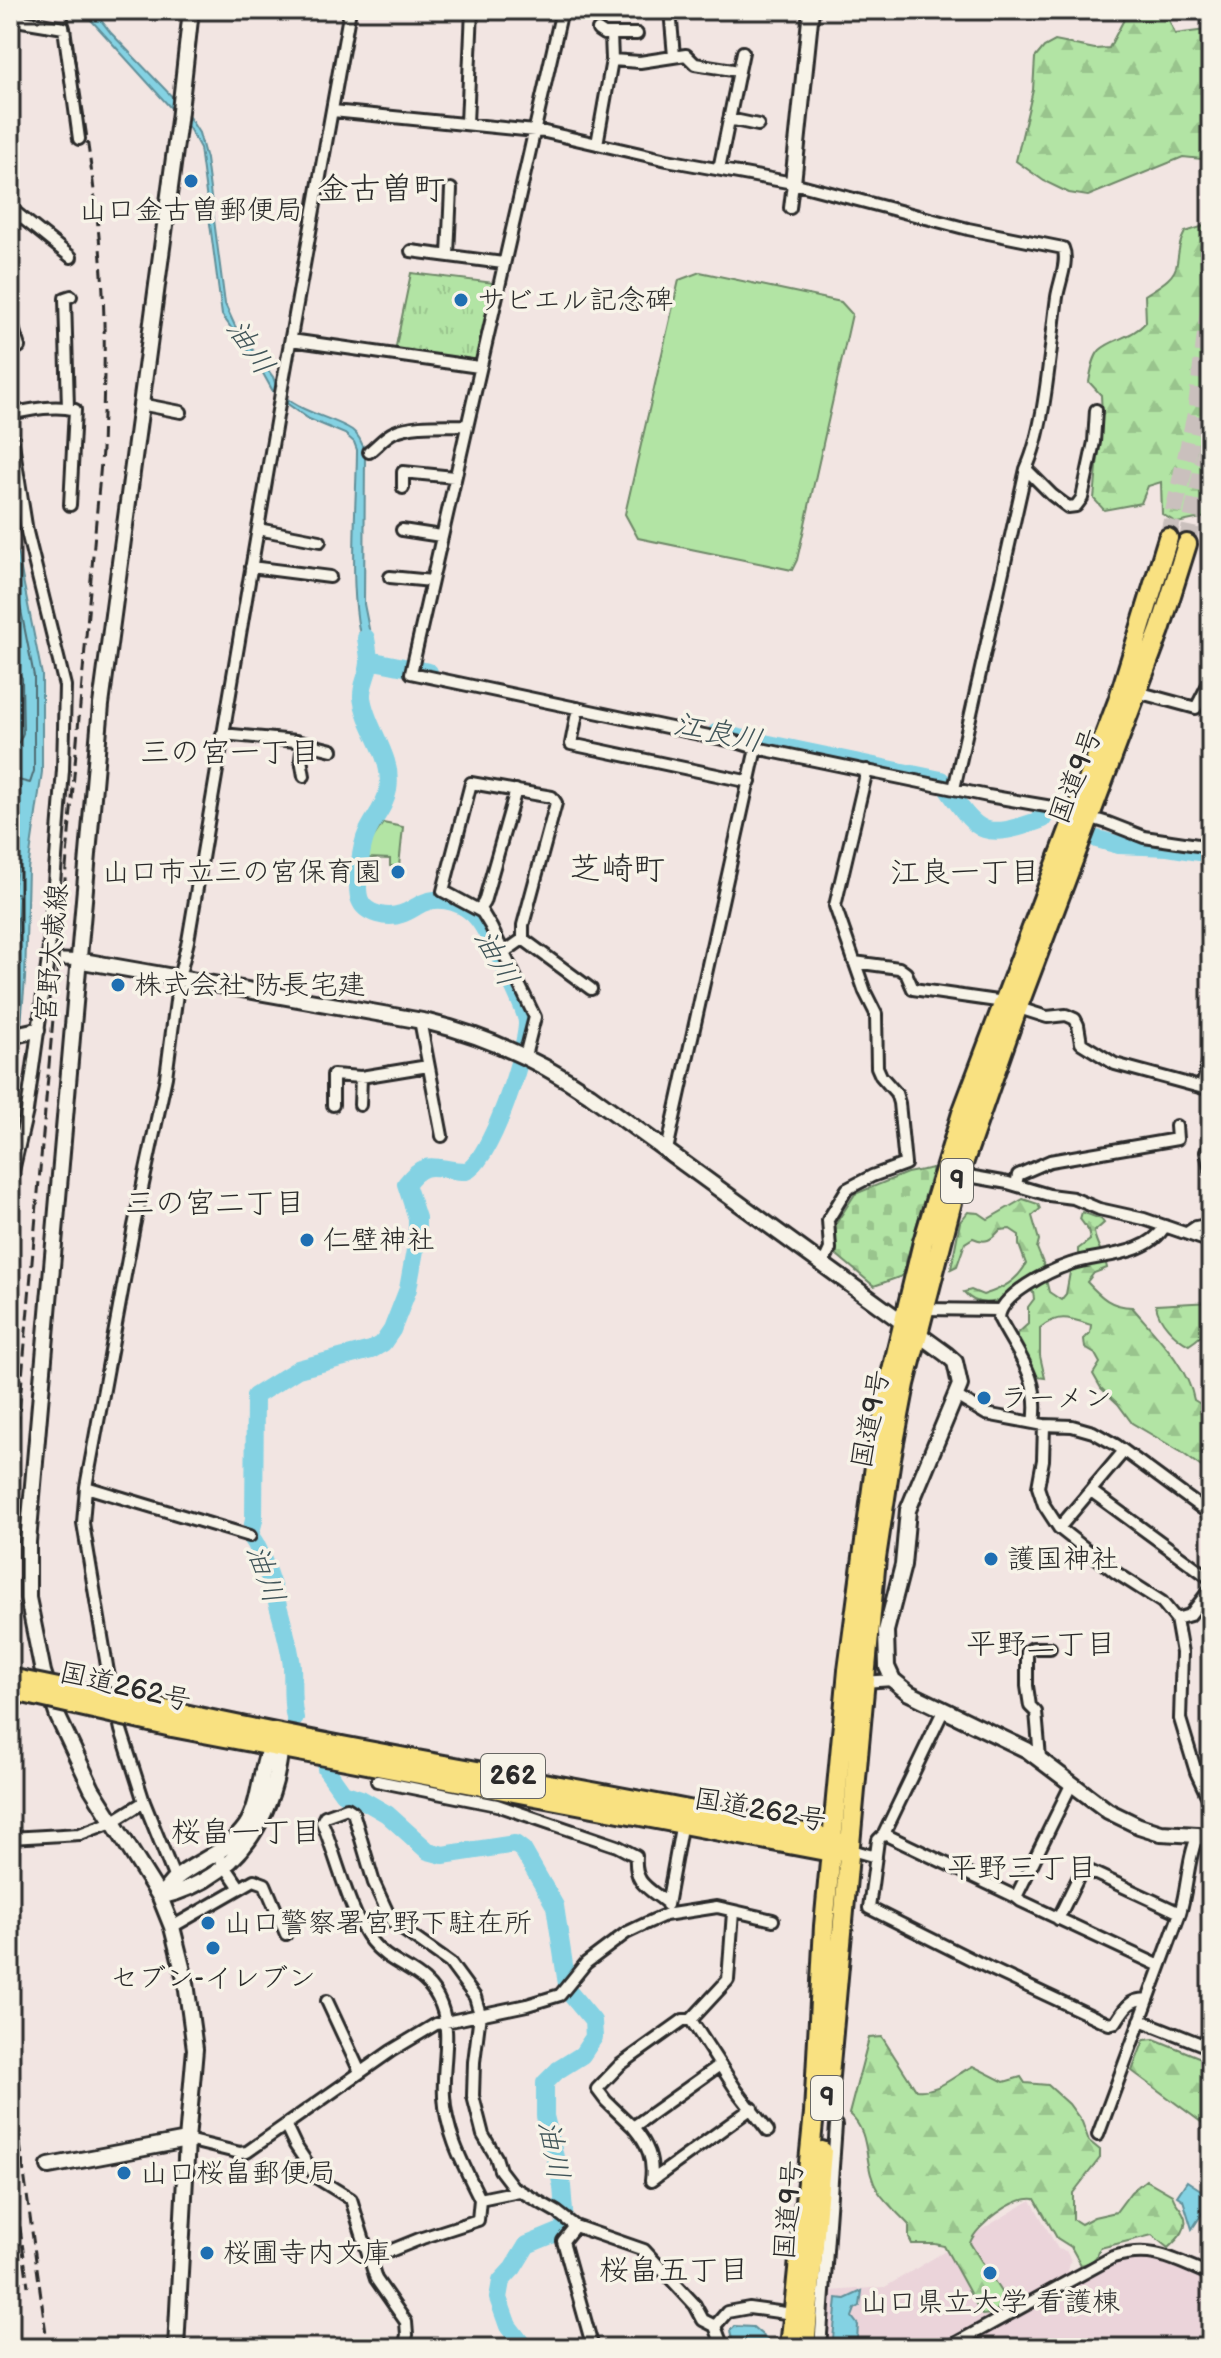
<svg xmlns="http://www.w3.org/2000/svg" width="1221" height="2358" font-family="'Balsamiq Sans','Klee One',sans-serif">
<style>
.built{fill:#ebd4da}
.forest{fill:url(#forest-firs);stroke:#6e8868;stroke-width:2}
.cemetery{fill:url(#cemetery-stones);stroke:#6e8868;stroke-width:2}
.park{fill:url(#park-tufts);stroke:#6e8868;stroke-width:2}
.pitch{fill:#b2e4a4;stroke:#6e8868;stroke-width:2}
.water{fill:#84d2e3;stroke:#608f99;stroke-width:2}
.lines{fill:none;stroke-linecap:round;stroke-linejoin:round}
.shore{stroke:#4f6e75;stroke-width:2}
.river{stroke:#84d2e3;stroke-width:18}
.highway-tunnel{stroke:#cac0bd;stroke-width:18;stroke-dasharray:18 9;stroke-linecap:butt}
.street-casing{stroke:#2b2b2b;stroke-width:16}
.secondary-casing{stroke:#2b2b2b;stroke-width:20}
.highway-casing{stroke:#2b2b2b;stroke-width:24}
.street{stroke:#f7f3e8;stroke-width:10}
.secondary{stroke:#f7f3e8;stroke-width:14}
.highway{stroke:#f9e181;stroke-width:18}
.rail{stroke:#2b2b2b;stroke-width:3;stroke-dasharray:12 6;stroke-linecap:butt}
.highway-bridge-casing{stroke:#2b2b2b;stroke-width:24;stroke-linecap:butt}
.highway-bridge{stroke:#f9e181;stroke-width:18}
.poi-dot{fill:#1f6fb2;stroke:#f7f3e8;stroke-width:3}
.labels{text-anchor:middle;dominant-baseline:central;stroke-width:7;stroke-linejoin:round;paint-order:stroke}
.shield{fill:#f7f3e8;stroke:#686764;stroke-width:2}
.shield-label{font-size:26px;font-weight:bold;fill:#2b2b2b}
.poi-label{font-size:28px;fill:#2b2b2b;stroke:#f7f3e8;text-anchor:start}
.street-label{font-size:28px;fill:#2b2b2b;stroke:#f7f3e8}
.water-label{font-size:30px;font-style:italic;fill:#415559;stroke:#f7f3e8}
.neighbourhood-label{font-size:30px;fill:#2b2b2b;stroke:#f7f3e8}
.quarter-label{font-size:32px;fill:#2b2b2b;stroke:#f7f3e8}
</style>
<defs>
<pattern id="forest-firs" width="22" height="20" patternUnits="userSpaceOnUse" patternTransform="scale(2)"><rect width="22" height="20" fill="#b2e4a4"/><path d="M5 1l3.5 6h-7zM16 11l3.5 6h-7z" fill="#99c48d"/></pattern>
<pattern id="cemetery-stones" width="16" height="16" patternUnits="userSpaceOnUse" patternTransform="scale(2)"><rect width="16" height="16" fill="#b2e4a4"/><path d="M2 7V4a2 2 0 0 1 4 0v3zM10 15v-3a2 2 0 0 1 4 0v3z" fill="#99c48d"/></pattern>
<pattern id="park-tufts" width="24" height="20" patternUnits="userSpaceOnUse" patternTransform="scale(2)"><rect width="24" height="20" fill="#b2e4a4"/><path d="M3 7l-1-3M5 7V3M7 7l1-3M15 17l-1-3M17 17v-4M19 17l1-3" fill="none" stroke="#99c48d"/></pattern>
</defs>
<rect width="100%" height="100%" fill="#f2e5e2"/>
<filter id="ink" filterUnits="userSpaceOnUse"><feTurbulence type="fractalNoise" baseFrequency=".0125" numOctaves="2"/><feDisplacementMap in="SourceGraphic" scale="16" xChannelSelector="R" yChannelSelector="G"/><feConvolveMatrix kernelMatrix="1 2 1 2 8 2 1 2 1" color-interpolation-filters="sRGB"/></filter>
<g filter="url(#ink)">
<path class="built" d="M1031,2200L1058,2249L1066,2251L1071,2260L1068,2271L1081,2282L1121,2260L1134,2257L1150,2258L1211,2283V2348H824L829,2291L885,2287Z"/>
<path class="forest" d="M1129,10L1147,15H1167L1175,34L1206,30L1209,10H1211V160L1183,157L1088,196L1069,193L1044,181L1016,161L1033,90L1035,58L1044,47L1055,41L1095,49L1109,48Z
M1204,226L1211,227V516L1177,523L1162,514L1161,482L1148,486L1141,503L1104,510L1094,499L1102,415L1101,395L1089,382C1091,372 1093,357 1100,350C1113,338 1131,339 1146,322L1145,295C1157,287 1175,279 1177,263C1179,250 1179,243 1185,232Z
M1023,1199L1038,1204L1040,1209L1032,1216L1039,1240L1037,1248L1047,1273L1046,1280L1049,1292L1061,1300L1066,1294L1071,1267L1078,1263V1249L1090,1240L1088,1230L1080,1219L1082,1212L1101,1219L1104,1223L1094,1232C1096,1246 1105,1255 1107,1268L1094,1273L1087,1282C1101,1297 1111,1307 1132,1307C1154,1333 1188,1366 1194,1400L1204,1406L1211,1404V1474L1181,1452L1132,1423L1118,1404L1101,1388L1093,1374L1100,1363L1095,1354L1085,1348L1084,1339L1090,1333L1091,1325C1070,1318 1058,1313 1040,1328V1356L1045,1378L1038,1377L1026,1359L1017,1334L1028,1324V1307L1034,1299L1033,1292L1024,1289C1004,1299 981,1313 964,1292L971,1290L983,1295C1002,1289 1017,1281 1026,1264L1019,1245V1235L1010,1229L1000,1230C991,1240 986,1244 973,1238L965,1243L957,1266L951,1269L960,1222L968,1212L979,1213L988,1219Z
M1211,1302C1211,1323 1208,1333 1189,1345C1175,1338 1158,1321 1156,1305Z
M882,2037L916,2090C939,2093 954,2075 973,2066L1004,2082L1021,2077L1025,2083L1048,2085L1069,2104L1082,2122L1089,2141L1100,2150V2158L1073,2193V2219L1081,2224L1094,2217L1116,2212L1131,2192L1146,2180L1172,2195C1175,2204 1179,2205 1183,2213C1191,2227 1178,2239 1168,2248L1152,2235L1100,2248C1097,2259 1092,2263 1081,2265L1071,2247L1057,2238L1035,2199C1015,2196 976,2225 970,2243L1001,2292L1003,2305L992,2314L982,2315L944,2246L935,2244H912L909,2238V2225C899,2214 886,2203 878,2191C862,2166 873,2134 849,2114L869,2038Z
M1154,2039L1211,2062V2136L1205,2125L1132,2071L1144,2040Z"/>
<path class="cemetery" d="M933,1168L902,1276L874,1286L837,1255L835,1225L855,1194L907,1173Z"/>
<path class="park" d="M411,273L495,283L477,365L395,351Z"/>
<path class="pitch" d="M700,272L841,302L852,314L797,560L792,570L638,538L625,514L679,280Z
M383,823L403,827L399,866H390V859L367,858L371,841Z"/>
<path class="water" d="M82,10H93L111,33L184,109L199,133L206,159L225,304L235,326L273,377C281,411 328,414 352,430C359,435 363,445 365,453L364,604L373,649L369,660C345,618 357,502 357,450L354,442L345,434L309,419L275,395L260,368L222,315L200,148L189,128Z
M10,515L42,675V772L28,869L25,979L19,1046L10,1100V904L17,870L20,787L12,785L10,787V756L15,732L10,624Z
M1187,2181L1210,2196L1211,2200L1192,2229L1183,2200L1177,2196Z
M862,2291L860,2306L855,2309L852,2317L858,2325L857,2341H852L851,2348H847V2340L833,2339L837,2298L845,2299Z
M734,2326L753,2327L767,2339L766,2348H734L730,2331Z"/>
<g class="lines">
<path class="shore" d="M10,555L34,676V771L30,783L10,778
M10,670L17,672L22,678L23,733L19,742L10,746
M10,893H17L19,897L13,1026"/>
<path class="river" d="M369,660L429,672
M716,733L941,780C978,831 978,843 1043,819
M1097,839L1119,845L1168,847L1211,854
M295,1718C291,1701 293,1685 292,1667C290,1645 265,1550 250,1536L254,1520L255,1396L298,1369L371,1350L383,1343L392,1330L408,1289L417,1239V1218L406,1184C427,1156 437,1171 466,1171C490,1163 527,1050 527,1023C527,1010 487,930 478,919C465,903 442,895 423,903C416,906 409,912 401,914C388,919 365,914 360,900C355,888 361,845 367,833C373,819 385,807 388,790C394,755 366,730 362,697C361,685 369,674 369,662C369,654 367,645 366,638
M326,1769L343,1793L361,1799L387,1814L428,1851L443,1855L515,1844L523,1850L555,1906L568,1991L593,2021L594,2037L582,2055L558,2070L545,2083V2116L562,2186L565,2224L561,2231L527,2245L513,2268L501,2281L498,2298L508,2326L521,2343L518,2348"/>
<path class="highway-tunnel" d="M1168,538L1196,414L1211,294
M1187,544L1211,428"/>
<g class="street-casing">
<path id="street" d="M562,10L411,673L737,742L756,748L988,796L1058,808L1108,823L1144,837L1211,847
M670,10L674,56
M10,19L64,28L79,139
M598,30L604,34H611
M612,60L640,62L686,55L695,64L739,71L719,169
M739,71L743,52
M333,111L545,132L667,160L793,183L968,229L1063,248C1069,261 1059,283 1057,297C1050,346 1046,426 1026,469L954,789
M729,119L758,125
M467,123L472,10
M597,144L612,60L611,34H637
M10,208L71,257
M790,208L793,183
M411,251L503,263
M448,255L451,189
M10,318L19,347
M291,340L479,367
M140,404L181,412
M68,408L65,298L71,296
M10,414C29,410 56,404 75,410L70,505
M10,424L27,532L65,686L63,770L48,959
M369,452C377,446 385,436 394,432C415,423 443,426 466,425
M1026,469L1052,495L1068,507L1076,506L1082,498L1094,442L1096,410
M403,488V472L454,477
M258,529L320,541
M402,530L441,536
M251,567L330,577
M390,577L432,581
M1137,692L1196,708L1211,679
M578,708L571,744L750,782
M222,734L296,741L332,750
M303,744L301,759L304,776
M479,910L484,902L516,790
M523,939L591,989
M503,953L523,939V925L556,803L552,797L471,783L443,891L482,912L491,927L535,1017L525,1056
M854,962L899,968L906,973L913,989L997,1001L1047,1017L1066,1015L1075,1019L1078,1025L1081,1043L1115,1064L1211,1090
M420,1020L442,1136
M1202,1087L1211,1053
M333,1105V1075L361,1077L428,1066
M360,1105L361,1077
M1211,1144L1206,1152L1211,1172
M667,1150L756,748
M957,1174L1008,1183L1049,1195L1073,1198L1099,1209L1144,1219L1211,1242
M10,1184L27,1111L48,959L77,960
M1016,1185L1018,1175L1050,1161L1177,1139L1176,1126
M1187,1233L1196,1227L1211,1224
M823,1264L830,1249L828,1220L847,1189L872,1176L905,1164L899,1103L896,1093L881,1076L877,1067L876,1014L865,992L835,906L867,770
M924,1309L1000,1310
M956,1396L986,1414L1044,1425L1072,1426L1093,1432L1116,1445L1211,1515
M1034,1423C1041,1378 1018,1355 999,1318C1000,1295 1049,1271 1070,1264C1100,1254 1147,1257 1165,1226
M1044,1425L1043,1460L1038,1487L1044,1505L1059,1528L1115,1572L1162,1602L1176,1619L1182,1653L1180,1719L1196,1772L1211,1804
M86,1487L250,1536
M1091,1491L1211,1579
M1059,1528L1124,1451
M1176,1619L1190,1615L1211,1588
M863,1682L893,1680
M1040,1758L1036,1712L1030,1706L1027,1686V1652L1033,1648H1050
M377,1781L497,1805L617,1846L636,1856C634,1884 647,1887 667,1903
M144,1802L175,1879
M884,1834L944,1709
M10,1838L80,1834L112,1822L144,1802L121,1730L108,1672L83,1523L86,1487L134,1226L166,1077L179,978L188,941L282,387L350,10
M848,1849L876,1857
M221,1860L240,1888
M1016,1897L1072,1783
M667,1905L682,1822
M733,1912L728,1980L691,2020L737,2091L768,2131
M1058,1919L1083,1868L1180,1913
M172,1927L254,1880L265,1884L286,1934
M1148,2000C1131,1997 1124,2009 1116,2022L1109,2024L989,1968L869,1908L878,1840L884,1834L1016,1897L1021,1901L1160,1966
M327,2001L360,2072
M1140,2020L1211,2048
M720,2065L633,2127C648,2145 654,2159 651,2181L752,2108
M286,2126L295,2145L317,2178L351,2199L376,2279L406,2322L407,2335L404,2348
M633,2127L606,2101L597,2089L620,2065L683,2020H691
M1098,2135L1180,1913C1188,1888 1187,1859 1198,1835
M187,2140L240,2153L247,2152L391,2051L436,2024L527,2005L560,1995L586,1963L626,1933L647,1923L665,1915L717,1907L773,1920
M519,2191L480,2199C464,2166 446,2134 444,2096C442,2067 452,2033 441,2005C427,1968 393,1969 371,1941C350,1915 336,1855 322,1822L325,1816L347,1808L353,1812L374,1883L392,1922L450,1963L475,1997L480,2014L474,2062L473,2096L483,2135L496,2157L500,2170L513,2187L557,2212L575,2226L644,2250L695,2305L703,2320L715,2326L723,2348
M575,2226L563,2241L593,2348
M370,2259L422,2238L478,2220L480,2199
M715,2326L727,2312L749,2308L793,2314
M820,2348L836,2125
M947,2348L1113,2257C1154,2245 1174,2260 1211,2275"/>
</g>
<g class="secondary-casing">
<path id="secondary" d="M793,183L811,10
M77,960L428,1022C487,1036 540,1061 590,1095L946,1354L955,1362L960,1385L908,1510L903,1565L886,1631L887,1667L893,1680L909,1693L1027,1750L1108,1811L1139,1826L1161,1833L1198,1835L1211,1841
M10,1036L37,1030
M160,1897C223,1882 259,1842 275,1781C278,1766 282,1753 278,1739
M160,1897C165,1891 170,1883 176,1878C200,1859 227,1853 246,1826C263,1800 258,1764 275,1738
M49,2166L187,2140
M176,2348L187,2140L195,2049L186,1983L172,1927L160,1897L92,1789L58,1717L43,1672L28,1598V1542L101,705L179,120L191,10"/>
</g>
<g class="highway-casing">
<path id="highway" d="M175,1712C394,1760 614,1792 833,1839L843,1845
M172,1727L831,1852L842,1850
M826,2109L876,1558L891,1458L905,1384L959,1175L1017,1009L1160,630L1187,544
M790,2348L814,2113L824,1926L848,1670L877,1451L891,1375L923,1242L962,1113L1118,701L1168,538
M805,2348L822,2151"/>
</g>
<use href="#street" class="street"/>
<use href="#secondary" class="secondary"/>
<use href="#highway" class="highway"/>
<path class="rail" d="M10,1517L102,451C103,408 105,365 104,322C102,217 83,113 67,10
M10,2071L48,2348
M10,2155L28,2286"/>
<g class="highway-bridge-casing">
<path id="highway-bridge" d="M10,1678L175,1712
M10,1690L172,1727"/>
</g>
<use href="#highway-bridge" class="highway-bridge"/>
</g>
</g>
<g class="poi-dot">
<circle cx="191" cy="181" r="8"/>
<circle cx="461" cy="300" r="8"/>
<circle cx="398" cy="872" r="8"/>
<circle cx="118" cy="985" r="8"/>
<circle cx="307" cy="1240" r="8"/>
<circle cx="984" cy="1398" r="8"/>
<circle cx="991" cy="1559" r="8"/>
<circle cx="208" cy="1923" r="8"/>
<circle cx="213" cy="1948" r="8"/>
<circle cx="124" cy="2173" r="8"/>
<circle cx="207" cy="2253" r="8"/>
<circle cx="990" cy="2273" r="8"/>
</g>
<g class="labels">
<g class="shield">
<rect x="941" y="1159" width="32" height="44" rx="6"/>
<rect x="481" y="1754" width="64" height="44" rx="6"/>
<rect x="811" y="2076" width="32" height="44" rx="6"/>
</g>
<g class="shield-label">
<text x="957" y="1181">9</text>
<text x="513" y="1776">262</text>
<text x="827" y="2098">9</text>
</g>
<g class="poi-label">
<text x="191" y="210" text-anchor="middle">山口金古曽郵便局</text>
<text x="477" y="300">サビエル記念碑</text>
<text x="382" y="872" text-anchor="end">山口市立三の宮保育園</text>
<text x="134" y="985">株式会社 防長宅建</text>
<text x="323" y="1240">仁壁神社</text>
<text x="1000" y="1398">ラーメン</text>
<text x="1007" y="1559">護国神社</text>
<text x="224" y="1923">山口警察署宮野下駐在所</text>
<text x="213" y="1978" text-anchor="middle">セブン-イレブン</text>
<text x="140" y="2173">山口桜畠郵便局</text>
<text x="223" y="2253">桜圃寺内文庫</text>
<text x="990" y="2302" text-anchor="middle">山口県立大学 看護棟</text>
</g>
<g class="street-label">
<text transform="translate(1076 776) rotate(-69)">国道9号</text>
<text transform="translate(52 953) rotate(-85)">宮野大歳線</text>
<text transform="translate(871 1419) rotate(-79)">国道9号</text>
<text transform="translate(125 1687) rotate(13)">国道262号</text>
<text transform="translate(760 1810) rotate(10)">国道262号</text>
<text transform="translate(789 2210) rotate(-85)">国道9号</text>
</g>
<g class="water-label">
<text transform="translate(250 347) rotate(56)">油川</text>
<text transform="translate(718 733) rotate(12)">江良川</text>
<text transform="translate(496 958) rotate(62)">油川</text>
<text transform="translate(265 1574) rotate(71)">油川</text>
<text transform="translate(553 2150) rotate(80)">油川</text>
</g>
<g class="neighbourhood-label">
<text x="230" y="753">三の宮一丁目</text>
<text x="965" y="873">江良一丁目</text>
<text x="215" y="1204">三の宮二丁目</text>
<text x="1041" y="1645">平野二丁目</text>
<text x="246" y="1833">桜畠一丁目</text>
<text x="1022" y="1869">平野三丁目</text>
<text x="674" y="2271">桜畠五丁目</text>
</g>
<g class="quarter-label">
<text x="381" y="189">金古曽町</text>
<text x="617" y="869">芝崎町</text>
</g>
</g>
<rect width="1221" height="2358" fill="none" stroke="#f7f3e8" stroke-width="40"/>
<rect x="20" y="20" width="1181" height="2318" fill="none" stroke="#2b2b2b" stroke-width="3" filter="url(#ink)"/>
</svg>
